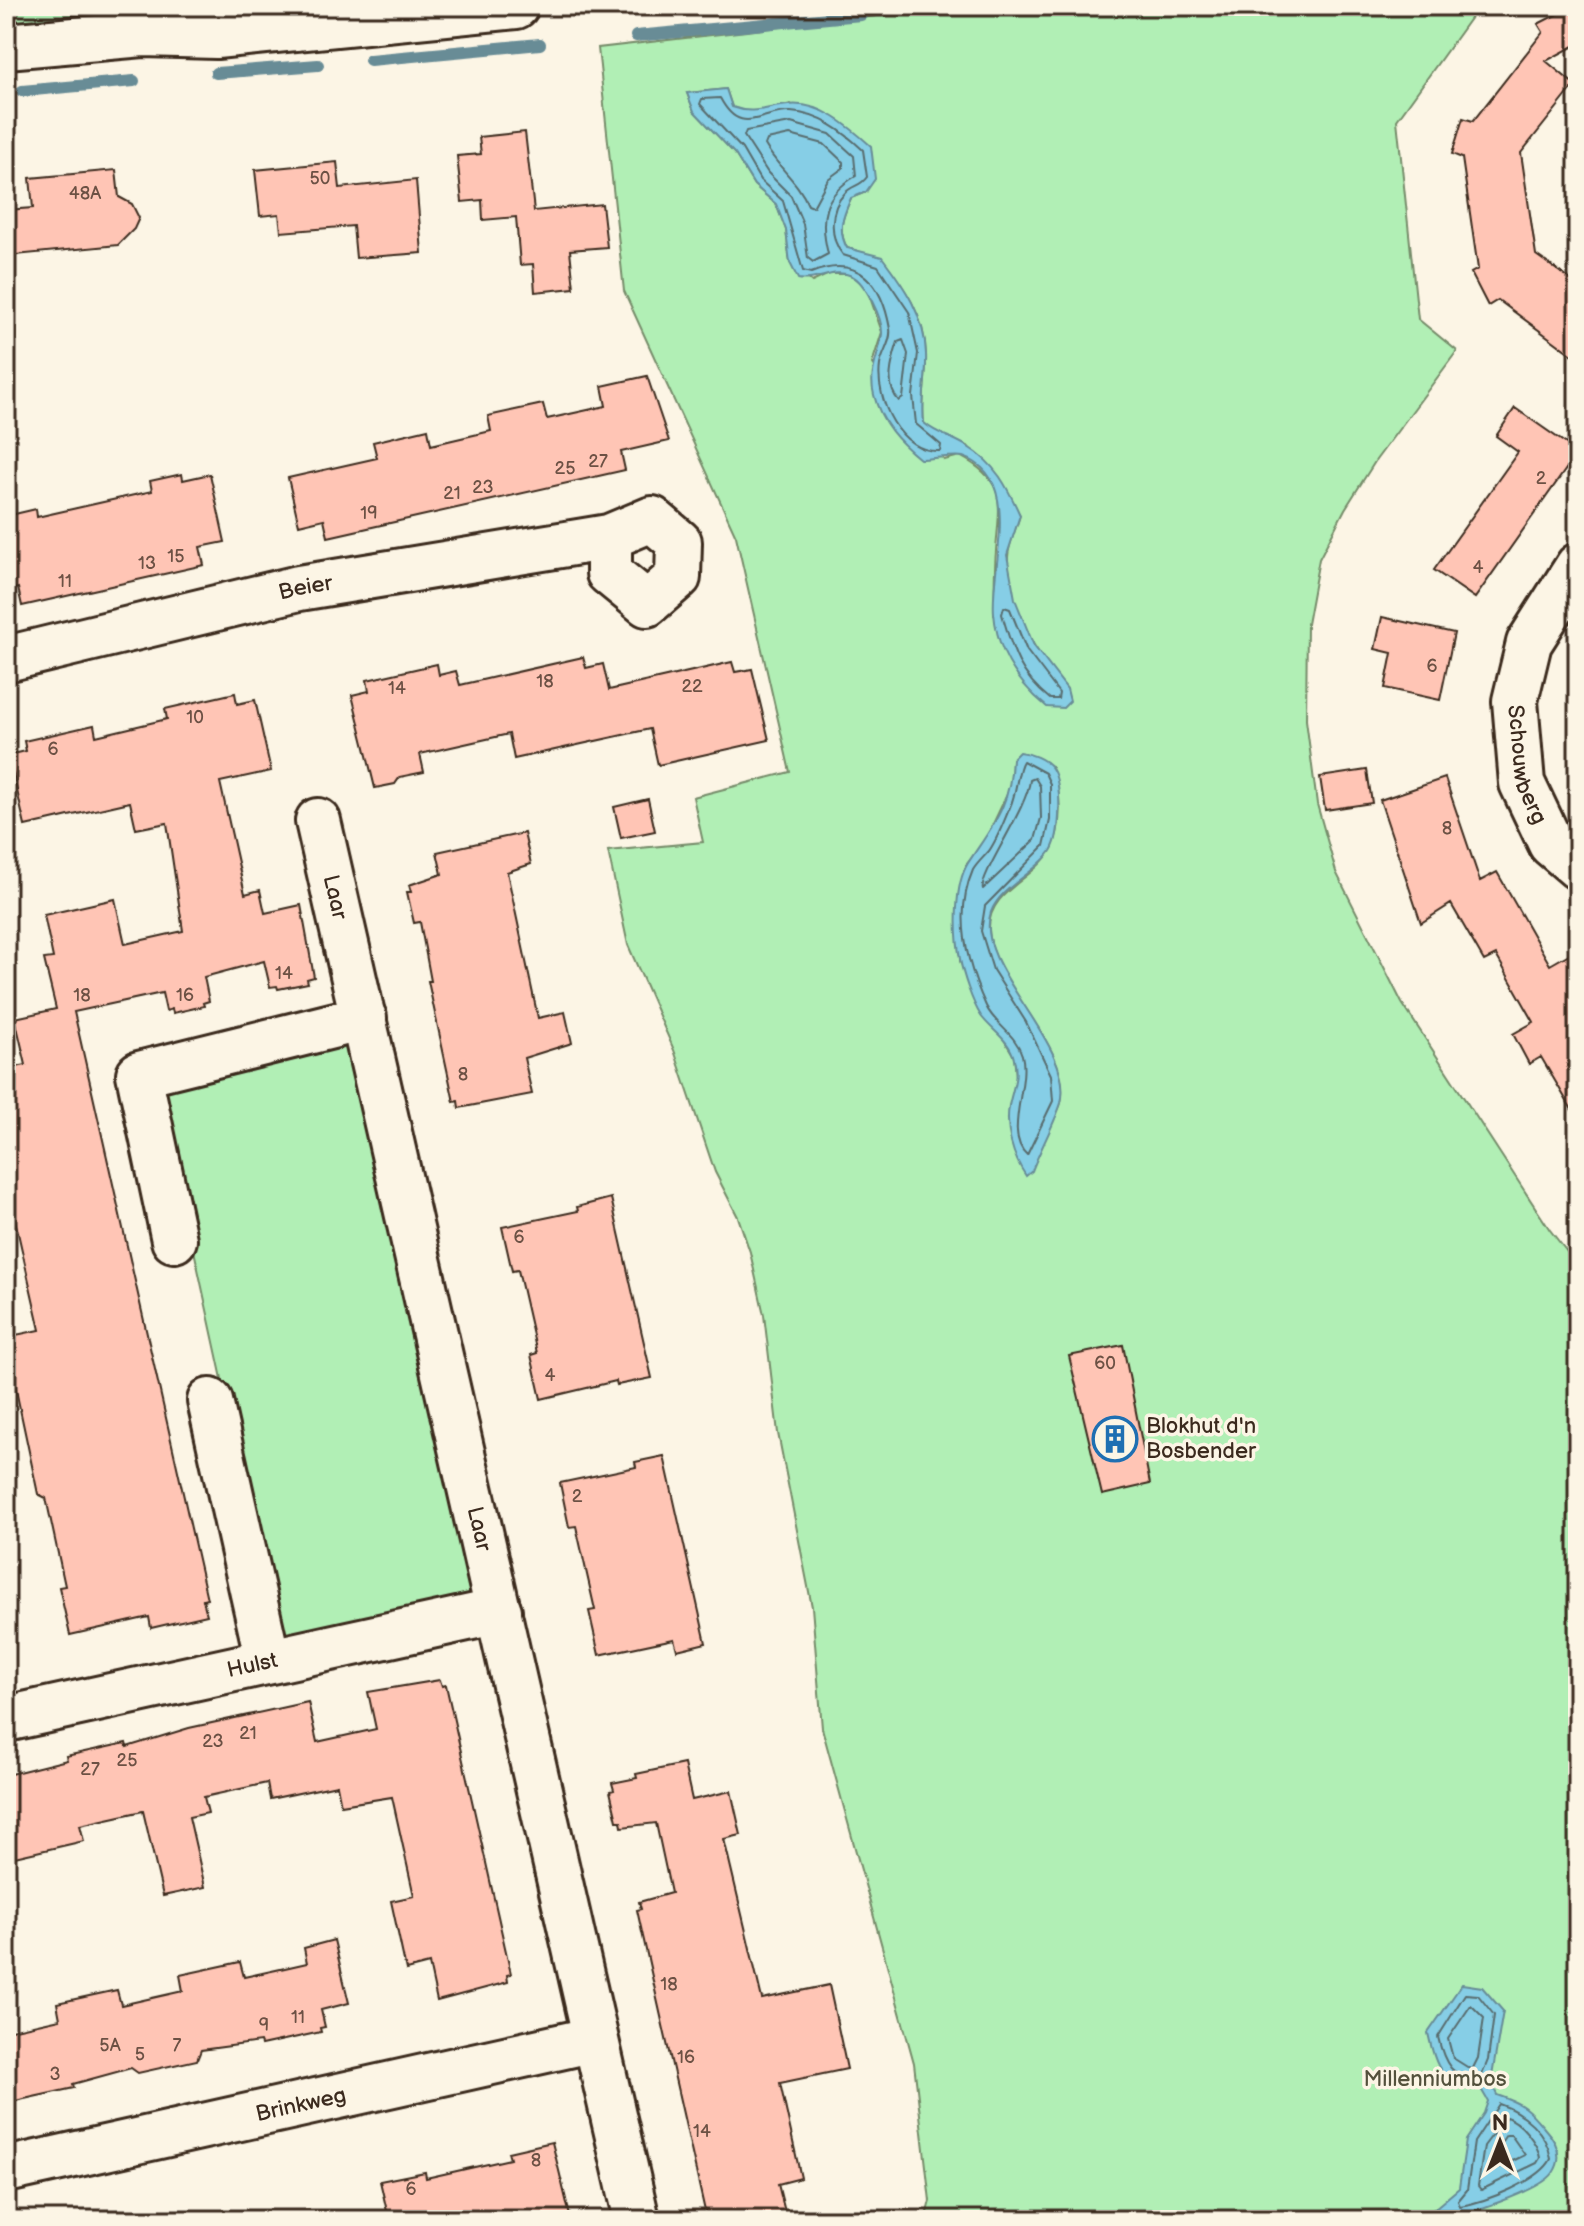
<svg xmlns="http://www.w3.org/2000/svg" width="1584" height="2226" font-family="'Balsamiq Sans',sans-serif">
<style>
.green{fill:#b1efb5;stroke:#768c6a;stroke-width:2;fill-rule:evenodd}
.water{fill:#86cee6;stroke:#688c96;stroke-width:2}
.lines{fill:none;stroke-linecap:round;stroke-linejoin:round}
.shore{stroke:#596c6e;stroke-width:2}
.stream{stroke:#688c96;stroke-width:12}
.building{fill:#ffc5b5;stroke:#3b2a1e;stroke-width:2}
.minor-casing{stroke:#3b2a1e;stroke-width:50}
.minor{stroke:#fcf5e5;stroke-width:44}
.labels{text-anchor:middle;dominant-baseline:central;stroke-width:7;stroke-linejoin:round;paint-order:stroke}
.number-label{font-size:18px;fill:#6c5144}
.street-label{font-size:22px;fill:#3b2a1e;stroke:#fcf5e5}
.poi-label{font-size:22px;fill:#3b2a1e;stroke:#fcf5e5;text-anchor:start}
.park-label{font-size:22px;fill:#53513c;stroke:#fcf5e5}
</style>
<rect width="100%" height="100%" fill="#fcf5e5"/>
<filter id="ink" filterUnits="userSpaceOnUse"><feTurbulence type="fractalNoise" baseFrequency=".0125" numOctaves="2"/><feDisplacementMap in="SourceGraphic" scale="16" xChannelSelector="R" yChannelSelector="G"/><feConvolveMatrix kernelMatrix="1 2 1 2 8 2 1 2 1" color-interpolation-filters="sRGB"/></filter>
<g filter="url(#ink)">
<path class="green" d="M6,6H118L120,20L6,31Z
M965,6H1479L1397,120L1418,319L1457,351L1376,460L1345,509L1319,559L1307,624L1306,720L1317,804L1336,872L1402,1003L1550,1230L1578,1266V2220H925L930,2201L914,2063L822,1728L812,1607L778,1433L764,1315L750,1252L738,1217L715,1172L674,1050L628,945L608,851L703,842L693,797L790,772L736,536L624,291L598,48ZM726,89L732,107L749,113L791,104L866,192L851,198C843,217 837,228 847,248L882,258C904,286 925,316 926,354C927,378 921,399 924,423L936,434L968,446L1020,515C1017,527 1008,545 1008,557C1007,604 1035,656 1067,689L994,615C995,594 994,573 996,551C999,504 1009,482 960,456L944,460L872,364L882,332L866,286L850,274H829L812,282L790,263L786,230L776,204L754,185L735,154L694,111L687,93ZM1012,759L1051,766C1061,788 1064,826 1051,849C1036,879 988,890 989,929C990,983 1073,1046 1061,1102C1060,1109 1053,1118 1050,1124L1009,1106L1017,1086L1014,1056L1001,1035L981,1015L960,961L966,865L983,845L1011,786Z
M352,1044L481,1597L279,1640L159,1090Z"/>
<path class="water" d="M726,89L732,107C754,115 766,107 788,105C820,101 849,126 871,146L875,179L866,192L851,198C843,217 837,229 847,248L882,257C904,286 925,316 926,354C927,378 921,399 924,423C938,435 953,437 968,447C996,464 1007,486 1020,515L1007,555L1015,599L1034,646L1067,689L1070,701L1063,708L1047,707C1018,683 997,652 994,613C990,566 1024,477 963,457C956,455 931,459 920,459C899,442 881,423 874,395C868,372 879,356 882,334C883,319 865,282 852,276C834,267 816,283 798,279L790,263L786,230L776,204L754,185L735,154L694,111L687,93Z
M1019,752C1030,753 1045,759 1051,767C1063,782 1061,835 1051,851C1036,873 1001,886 991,912C972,967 1076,1043 1061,1103C1056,1120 1039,1152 1032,1171L1026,1176C1013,1157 1005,1130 1009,1106C1012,1089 1019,1078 1014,1059C1010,1040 992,1031 981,1016C972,1002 963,975 960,959C955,933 954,885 968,863C992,826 1011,806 1012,759Z
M1462,1984L1482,1987L1503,2011L1491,2082L1497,2095C1523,2104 1528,2108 1545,2129C1557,2142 1564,2157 1553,2173C1541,2191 1458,2218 1435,2220L1428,2214L1459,2188L1466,2140L1484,2113L1488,2101L1481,2089C1442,2086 1436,2068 1428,2033Z"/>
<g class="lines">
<path class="shore" d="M720,98C741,138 760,111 791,112C820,114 843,131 863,150L867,177C860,187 852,185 845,193C829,209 829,238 843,255L878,266L909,312L918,353L913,396L916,424L941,445L940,451C901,454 875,400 880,365C882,353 892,341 890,329C882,283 859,254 811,273L803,271L783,201L760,180L742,149L700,104L702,99Z
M791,123L830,134L854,156L856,176C823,195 819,218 828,254L813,262L808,258L803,224L791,196L768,173L744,136L746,131Z
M790,135L824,144L843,162V168L828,179L813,207L808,205C798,181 778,168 765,145L767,140Z
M903,340L908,354L903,398L899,401C884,385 892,361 898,342Z
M1004,607L1010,609L1027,651L1059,693L1058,699H1050C1019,674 1013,652 1002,614Z
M1023,761L1045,773L1050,784V820L1044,846L985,906L981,931L993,970L1026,1022L1051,1075L1053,1101L1027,1155C1003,1134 1030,1084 1022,1055C1016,1034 994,1024 986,1006C967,965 954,914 973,870C977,863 984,857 989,851C998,838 1004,821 1010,807C1017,792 1017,770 1023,761Z
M1035,778L1040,786L1041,818L1035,840L983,889C978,877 1028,807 1030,780Z
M1465,1994L1478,1995L1494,2015L1488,2060L1480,2080C1452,2079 1444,2063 1438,2037Z
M1471,2005L1484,2018L1478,2058L1472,2070L1453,2058L1448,2039Z
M1499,2104C1523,2112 1547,2132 1551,2159C1540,2181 1485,2202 1460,2206L1458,2201L1467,2190L1474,2142Z
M1506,2117C1520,2121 1538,2143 1540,2158L1537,2163L1481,2190L1478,2186L1484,2146Z
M1511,2135L1525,2155L1496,2169L1495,2151L1506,2135Z"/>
<path class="stream" d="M195,9L229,6
M636,36L861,15
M370,60L540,44
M216,73L318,65
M22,91L134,81"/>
</g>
<path class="building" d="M1573,6H1578V44L1546,61L1575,85L1521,153L1536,255L1578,285V359L1498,300L1488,306L1471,273L1478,269L1462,158L1452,154L1463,118L1473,121L1543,32L1538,24Z
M525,132L534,211L602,204L607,247L570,250L574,288L535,292L533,264L520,265L516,217L483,220L482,200L462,202L457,156L481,154L479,137Z
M337,162L340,188L416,180L422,253L356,258L353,226L281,232L279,214L260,216L255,170Z
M116,170L119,197L132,204L139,218L134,229L118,245L6,256V210L33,208L30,178Z
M647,376L669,441L621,452L625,470L328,537L324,519L299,525L288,478L377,458L373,442L428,429L431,445L491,431L488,416L543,404L547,419L606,406L602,386Z
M1515,408L1578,452L1475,598L1434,570L1518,452L1496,436Z
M182,474L183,480L210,474L225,542L200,547L204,565L22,606L18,588L6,591V516L36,509L37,517L152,491L150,481Z
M1382,617L1454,633L1440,700L1385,688L1392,653L1375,649Z
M583,657L586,668L603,664L609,690L732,662L735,672L752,669L769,740L658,765L650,729L514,759L509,734L420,754L424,772L400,777L395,784L375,788L352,695L369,691L367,680L437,664L439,675L456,671L460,685Z
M235,693L237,704L255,700L271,771L220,782L245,894L260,890L265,913L301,905L314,977L307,979L308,983L278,989L277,986L270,987L264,961L204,977L209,1001L203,1003L204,1006L173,1013L172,1009L166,1011L162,993L74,1012L207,1599L203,1600L207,1615L151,1628L149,1617L70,1635L59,1587L65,1586L46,1498L38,1494L6,1343V1337L40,1330L6,1180V1069L26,1065L15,1018L56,1009L44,959L53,958L44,915L115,899L125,944L183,931L167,823L136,829L130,802L25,826L9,755L26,751L24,741L94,725L96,736L167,719L165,709Z
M1367,770L1372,803L1325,810L1320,777Z
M1445,778L1480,881L1497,872L1550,965L1578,949V1120L1541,1057L1529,1064L1513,1034L1534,1022L1496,955L1484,961L1451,904L1421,923L1380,800Z
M648,799L655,831L621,838L614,807Z
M524,833L531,864L507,872L538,1018L565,1012L572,1043L524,1058L532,1094L459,1108L458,1101L454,1102L428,981H431L420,922L414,923L407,892H411L409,885L442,874L437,852Z
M611,1198L652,1378L617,1385L616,1381L541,1399L531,1355L537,1353L518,1270L512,1271L502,1227L578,1211L577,1207Z
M1123,1345L1150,1484L1102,1495L1069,1356Z
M664,1456L706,1643L677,1650L674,1639L599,1655L589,1611L595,1610L576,1526L569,1527L560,1483L636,1467L635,1462Z
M440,1680L442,1686L446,1685L511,1974L507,1975L508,1982L437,2001L429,1964L406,1970L391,1901L414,1896L392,1797L341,1805L337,1785L270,1799L267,1783L204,1797L208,1813L189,1817L205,1887L163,1896L143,1811L80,1825L84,1841L6,1859V1775L67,1760L66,1756L126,1743L127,1747L189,1728L308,1702L317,1742L376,1729L368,1692Z
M684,1764L692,1800L731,1791L741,1835L724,1839L762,1999L829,1985L847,2069L780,2083L801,2178L778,2184L787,2220H707L662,2021L637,1910L641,1909L639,1902L671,1893L656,1823L622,1827L621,1821H617L610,1791L614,1790L612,1783L637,1778L636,1774Z
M334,1940L349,2003L321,2010L325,2027L320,2028L321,2032L261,2045L260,2042L201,2050L197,2060L138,2073L131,2068L73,2084L74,2088L15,2101L14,2097L6,2099V2031L60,2019L57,2003L117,1990L121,2005L183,1991L180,1975L240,1962L244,1977L276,1970L307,1963L304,1948Z
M552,2142L571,2220H389L380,2181L425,2172L426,2178L510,2159L508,2152Z"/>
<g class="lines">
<g class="minor-casing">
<g id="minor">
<path d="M6,46L143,34L216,36L516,6"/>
<path id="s1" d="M1578,566L1529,643L1515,701L1522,783L1551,844L1578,867"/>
<path id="s2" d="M6,659L299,588L609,537L652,519L679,542L678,577L647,604L609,573V537"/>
<path id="s3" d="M318,821L637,2220"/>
<path d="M174,1240L139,1074L364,1018"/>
<path d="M210,1401L268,1661"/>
<path id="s4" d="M6,1719L499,1611"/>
<path id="s5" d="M6,2170L595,2039"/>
</g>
</g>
<use href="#minor" class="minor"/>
</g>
</g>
<defs>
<g id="building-ring" transform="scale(2.3)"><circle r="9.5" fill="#fcf5e5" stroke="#1f6fb2" stroke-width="1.5"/><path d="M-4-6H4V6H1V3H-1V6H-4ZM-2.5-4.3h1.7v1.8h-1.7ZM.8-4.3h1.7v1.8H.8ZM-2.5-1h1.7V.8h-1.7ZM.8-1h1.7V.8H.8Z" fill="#1f6fb2"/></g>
</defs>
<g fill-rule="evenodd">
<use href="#building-ring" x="1115" y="1439"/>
</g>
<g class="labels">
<g class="number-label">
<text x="320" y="178">50</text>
<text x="85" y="193">48A</text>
<text x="598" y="461">27</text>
<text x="565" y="468">25</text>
<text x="1541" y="478">2</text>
<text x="483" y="487">23</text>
<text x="452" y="493">21</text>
<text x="369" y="513">19</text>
<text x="176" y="556">15</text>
<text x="147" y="563">13</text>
<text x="1478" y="567">4</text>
<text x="65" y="581">11</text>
<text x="1432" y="666">6</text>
<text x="545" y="681">18</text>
<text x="692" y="686">22</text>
<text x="397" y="688">14</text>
<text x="195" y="717">10</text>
<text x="53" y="749">6</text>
<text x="1447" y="828">8</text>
<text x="284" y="973">14</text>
<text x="82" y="995">18</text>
<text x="185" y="995">16</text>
<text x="463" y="1074">8</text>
<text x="519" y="1237">6</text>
<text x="1105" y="1363">60</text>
<text x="550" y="1375">4</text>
<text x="577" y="1496">2</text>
<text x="248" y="1733">21</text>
<text x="213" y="1741">23</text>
<text x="127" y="1760">25</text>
<text x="90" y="1769">27</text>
<text x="669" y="1984">18</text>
<text x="298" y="2017">11</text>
<text x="264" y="2025">9</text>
<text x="110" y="2045">5A</text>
<text x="177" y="2045">7</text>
<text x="140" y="2054">5</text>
<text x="686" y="2057">16</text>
<text x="55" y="2074">3</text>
<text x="702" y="2131">14</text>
<text x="536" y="2160">8</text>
<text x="411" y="2189">6</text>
</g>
<g class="street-label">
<text stroke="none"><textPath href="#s2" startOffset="308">Beier</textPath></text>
<text stroke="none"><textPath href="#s1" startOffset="216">Schouwberg</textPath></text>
<text stroke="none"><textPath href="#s3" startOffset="78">Laar</textPath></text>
<text stroke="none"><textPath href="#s3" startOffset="726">Laar</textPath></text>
<text stroke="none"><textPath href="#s4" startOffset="252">Hulst</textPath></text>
<text stroke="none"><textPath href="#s5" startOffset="302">Brinkweg</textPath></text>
</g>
<g class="poi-label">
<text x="1146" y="1426">Blokhut d'n<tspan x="1146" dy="25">Bosbender</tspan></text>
</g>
<g class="park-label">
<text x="1435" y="2079">Millenniumbos</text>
</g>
</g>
<rect width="1584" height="2226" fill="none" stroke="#fcf5e5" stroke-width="32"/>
<rect x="16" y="16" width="1552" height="2194" fill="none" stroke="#3b2a1e" stroke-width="3" filter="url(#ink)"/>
<g transform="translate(1500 2142)" stroke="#fcf5e5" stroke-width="6" paint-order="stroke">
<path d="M0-6L14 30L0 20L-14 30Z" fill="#3b2a1e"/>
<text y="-12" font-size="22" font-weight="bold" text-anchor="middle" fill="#3b2a1e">N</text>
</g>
</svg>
